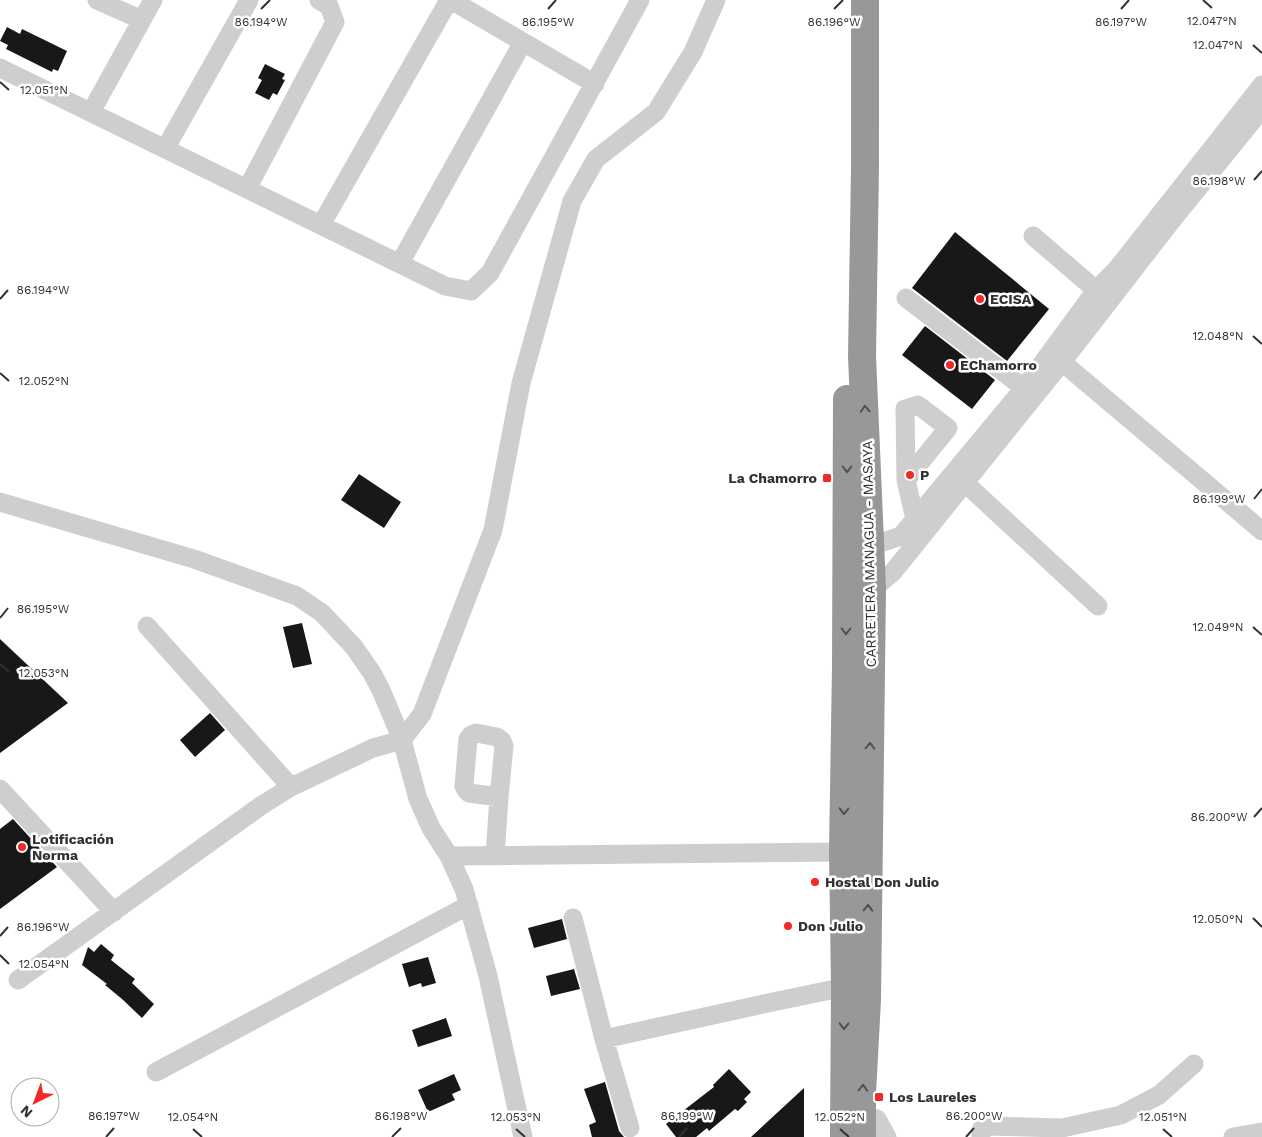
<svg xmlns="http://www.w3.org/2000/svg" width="1262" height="1137" font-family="'Work Sans',sans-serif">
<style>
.building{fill:#181818}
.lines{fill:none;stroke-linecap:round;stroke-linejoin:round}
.minor{stroke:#cecece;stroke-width:19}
.highway{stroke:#989898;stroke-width:28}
.oneway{stroke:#505050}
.ticks{fill:none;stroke:#313131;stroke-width:2}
.poi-dot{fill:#f42827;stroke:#fff;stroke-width:2}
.labels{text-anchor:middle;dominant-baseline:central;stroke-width:5;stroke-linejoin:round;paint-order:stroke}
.poi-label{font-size:14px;font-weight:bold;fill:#313131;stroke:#fff;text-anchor:start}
.street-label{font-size:14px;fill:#313131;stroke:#fff}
.ticks-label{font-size:12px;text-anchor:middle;fill:#313131;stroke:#fff;stroke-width:5;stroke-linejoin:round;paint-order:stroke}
</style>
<rect width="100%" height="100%" fill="#fff"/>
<path class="building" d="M7,27L20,34L22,29L67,51L58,71L53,69L52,72L6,49L8,45L0,41Z
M265,64L285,74L282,79L285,80L277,95L273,93L269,100L255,93L262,80L258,78Z
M955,232L1049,309L1007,361L912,288Z
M925,326L995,380L972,409L902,355Z
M359,474L401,502L384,528L341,500Z
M302,623L312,664L293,668L283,627Z
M0,639L68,703L0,753Z
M210,713L225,730L195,757L180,740Z
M13,819L57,867L0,909V829Z
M562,919L567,939L534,948L528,928Z
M101,944L114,955L111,960L135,979L132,983L154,1004L142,1018L122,999L105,985L107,984L82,965L88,947L94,952Z
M428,957L436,983L422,987L421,983L409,987L402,964Z
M574,969L580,989L551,996L546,976Z
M446,1018L452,1036L418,1047L412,1030Z
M729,1069L751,1092L744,1099L747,1102L738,1111L735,1109L709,1131L707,1128L696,1137H676L666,1124L714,1087L713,1085Z
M454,1074L461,1090L452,1094L455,1100L428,1112L418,1090Z
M605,1082L619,1131L624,1137H592L589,1125L596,1122L584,1089Z
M804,1088V1137H751Z"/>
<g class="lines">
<path class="minor" d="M97,0L142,20
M451,0L595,84
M0,68L445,286L471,291L490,273L640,0
M91,112L153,0
M165,149L249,0
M247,189L335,22L329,6L319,0
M321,225L449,0
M400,263L523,42
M1096,290L1117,269L1262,85
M1062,362L1262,531
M1024,388L1096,290L1033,236
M906,480L948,428L918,405L905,409L906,480L915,519
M964,482L1098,606
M0,502L194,559L297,596L322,613L354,647L372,673L381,690L402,740L373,748L291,787L262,805L18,980
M871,546L901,536L1024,388L906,298
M872,588L880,583L893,572L1062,362L1169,224L1262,109
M147,626L291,787
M0,789L114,912
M449,856L843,852
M495,856L499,797L504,746L502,741L497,737L476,733L471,735L468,739L464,786L466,790L469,793L499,797
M573,918L604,1039L768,1003L845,987
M604,1039L630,1128
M156,1072L469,905
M862,1115L877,1119L887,1137
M523,1137L488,976L464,889L449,856L431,828L418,799L402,740L422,714L493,530L521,383L572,201L596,159L656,112L693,52L716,0
M981,1137C981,1131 980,1128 986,1126L1062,1128L1121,1115L1159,1095L1194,1064
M1233,1137L1262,1132"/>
<path class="highway" d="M844,1137L845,987L843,852L846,666L847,399
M862,1137V1094L867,1000L872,588L862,356L865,168V0"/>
</g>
<defs><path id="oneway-chevron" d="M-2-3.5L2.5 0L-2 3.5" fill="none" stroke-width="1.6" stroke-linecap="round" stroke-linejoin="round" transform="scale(1.25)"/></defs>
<g class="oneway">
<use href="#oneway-chevron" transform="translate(865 409) rotate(-93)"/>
<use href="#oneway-chevron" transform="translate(847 469) rotate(90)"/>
<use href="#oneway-chevron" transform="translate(846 631) rotate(90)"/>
<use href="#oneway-chevron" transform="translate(870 746) rotate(-89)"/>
<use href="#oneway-chevron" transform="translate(844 811) rotate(91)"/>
<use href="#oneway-chevron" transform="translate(868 908) rotate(-89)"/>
<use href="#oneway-chevron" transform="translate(844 1026) rotate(91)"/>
<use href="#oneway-chevron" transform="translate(863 1088) rotate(-88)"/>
</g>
<path class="ticks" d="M1203,0L1212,8M261,9L270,0M548,9L556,0M834,9L843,0M1121,9L1129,0M1253,45L1262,53M0,82L9,90M1254,180L1262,171M0,299L8,290M1253,336L1262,344M0,373L9,381M1254,499L1262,489M0,618L8,608M1253,627L1262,635M0,664L9,672M1254,817L1262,808M1253,918L1262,927M0,936L8,927M0,955L9,964M193,1129L202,1137M516,1129L525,1137M840,1129L849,1137M1163,1129L1172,1137M106,1137L114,1128M392,1137L401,1128M679,1137L687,1128M966,1137L974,1128"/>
<g class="poi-dot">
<circle cx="980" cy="299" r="5"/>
<circle cx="950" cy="365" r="5"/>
<circle cx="910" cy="475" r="5"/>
<rect x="822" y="473" width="10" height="10" rx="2.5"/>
<circle cx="22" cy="847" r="5"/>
<circle cx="815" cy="882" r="5"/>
<circle cx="788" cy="926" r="5"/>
<rect x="874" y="1092" width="10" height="10" rx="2.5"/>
</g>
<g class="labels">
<g class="poi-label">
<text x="990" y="299">ECISA</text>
<text x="960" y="365">EChamorro</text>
<text x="920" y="475">P</text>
<text x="817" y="478" text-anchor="end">La Chamorro</text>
<text x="32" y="839">Lotificación<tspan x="32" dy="16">Norma</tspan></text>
<text x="825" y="882">Hostal Don Julio</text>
<text x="798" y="926">Don Julio</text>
<text x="889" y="1097">Los Laureles</text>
</g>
<g class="street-label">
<text transform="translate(869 554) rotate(-91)">CARRETERA MANAGUA - MASAYA</text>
</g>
</g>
<g class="ticks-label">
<text x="1212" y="25">12.047°N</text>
<text x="261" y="26">86.194°W</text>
<text x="548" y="26">86.195°W</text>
<text x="834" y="26">86.196°W</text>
<text x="1121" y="26">86.197°W</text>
<text x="1218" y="49">12.047°N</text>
<text x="44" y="94">12.051°N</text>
<text x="1219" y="185">86.198°W</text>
<text x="43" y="294">86.194°W</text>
<text x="1218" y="340">12.048°N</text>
<text x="44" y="385">12.052°N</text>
<text x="1219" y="503">86.199°W</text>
<text x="43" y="613">86.195°W</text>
<text x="1218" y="631">12.049°N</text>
<text x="44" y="677">12.053°N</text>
<text x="1219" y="821">86.200°W</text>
<text x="1218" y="923">12.050°N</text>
<text x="43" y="931">86.196°W</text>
<text x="44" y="968">12.054°N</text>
<text x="114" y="1120">86.197°W</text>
<text x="401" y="1120">86.198°W</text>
<text x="687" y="1120">86.199°W</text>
<text x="974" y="1120">86.200°W</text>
<text x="193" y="1121">12.054°N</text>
<text x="516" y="1121">12.053°N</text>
<text x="840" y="1121">12.052°N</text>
<text x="1163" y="1121">12.051°N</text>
</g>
<g transform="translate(35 1102) rotate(222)"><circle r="24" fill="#ffffff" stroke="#adadad"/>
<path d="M0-4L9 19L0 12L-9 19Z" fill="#f42827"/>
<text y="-8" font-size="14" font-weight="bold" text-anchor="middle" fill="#313131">N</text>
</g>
</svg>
